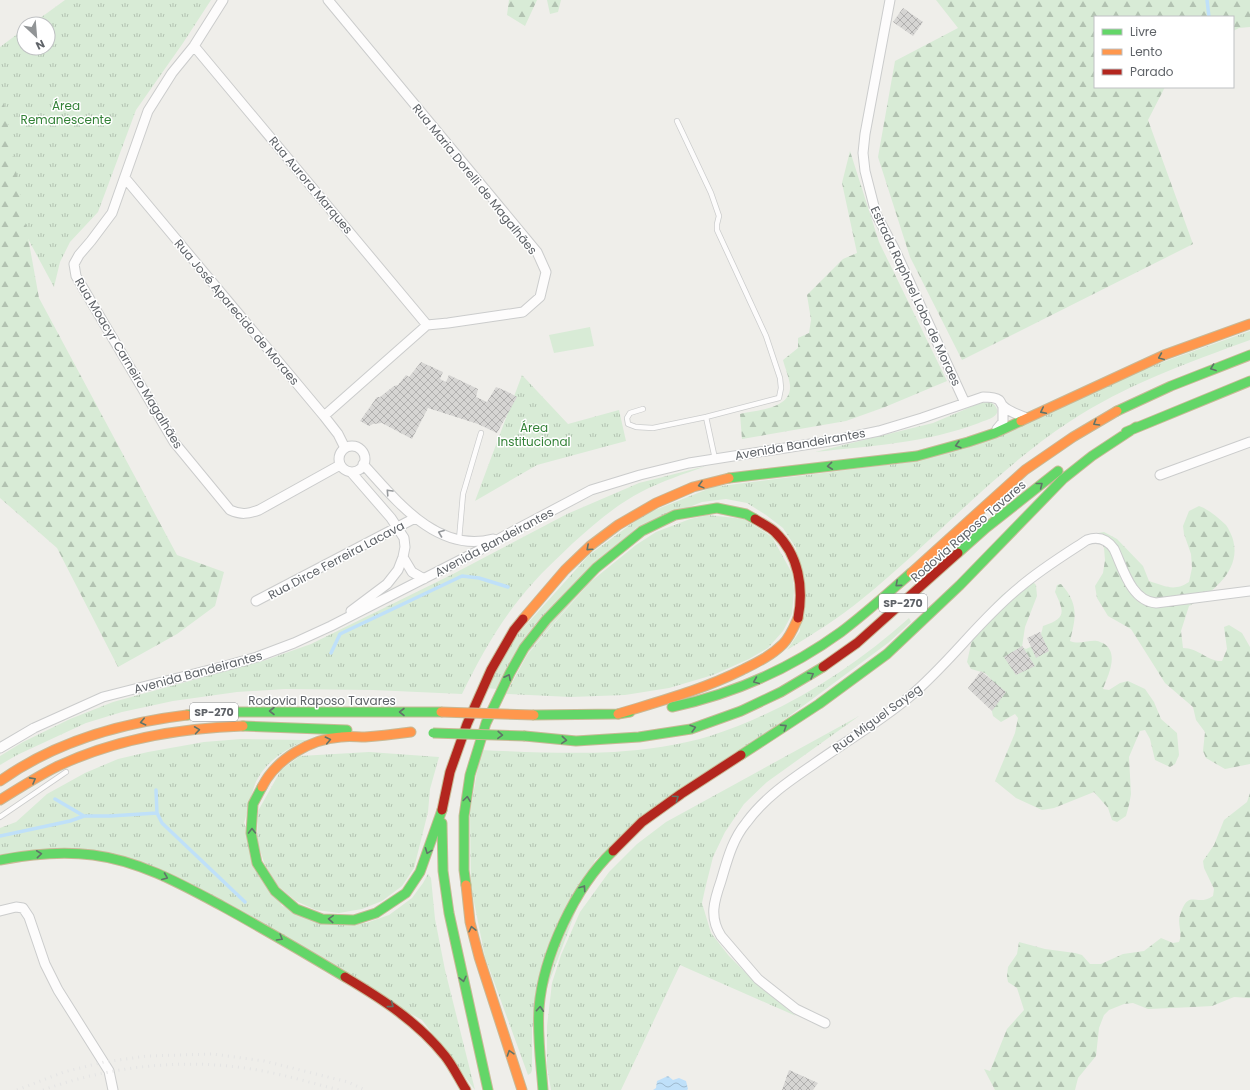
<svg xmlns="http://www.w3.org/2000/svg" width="1250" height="1090" font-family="Poppins,sans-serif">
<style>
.grass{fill:url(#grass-tufts)}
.forest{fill:url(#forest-firs)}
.garden{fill:#d8ebd6}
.water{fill:url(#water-waves)}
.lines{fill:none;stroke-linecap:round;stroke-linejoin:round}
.stream{stroke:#bfe0f9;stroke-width:3.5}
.building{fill:url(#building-cross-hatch)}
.lane-casing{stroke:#cbcccc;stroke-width:6}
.street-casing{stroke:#cbcccc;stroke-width:11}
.fast-casing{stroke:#c8b996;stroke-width:11}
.slow-casing{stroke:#c8b996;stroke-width:11}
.jam-casing{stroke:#c8b996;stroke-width:11}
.lane{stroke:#fdfcfc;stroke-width:4.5}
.street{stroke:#fdfcfc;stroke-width:9}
.fast{stroke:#63d668;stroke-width:9}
.slow{stroke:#ff974d;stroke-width:9}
.jam{stroke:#b3261e;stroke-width:9}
.rail{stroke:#e4e4e4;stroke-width:3;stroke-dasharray:1 5;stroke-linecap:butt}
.fast-bridge-casing{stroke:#c8b996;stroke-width:11;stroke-linecap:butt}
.slow-bridge-casing{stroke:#c8b996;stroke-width:11;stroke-linecap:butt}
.fast-bridge{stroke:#63d668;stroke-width:9}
.slow-bridge{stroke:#ff974d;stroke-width:9}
.oneway{stroke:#607468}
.oneway2{stroke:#96999c}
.labels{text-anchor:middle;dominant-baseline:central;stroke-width:3;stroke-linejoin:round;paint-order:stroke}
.shield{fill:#fff;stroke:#8f9295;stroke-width:1}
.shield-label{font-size:11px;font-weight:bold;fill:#5f6368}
.park-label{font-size:12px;fill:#348238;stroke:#fff}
.street-label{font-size:12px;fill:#5f6368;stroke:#fff}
</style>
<defs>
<pattern id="grass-tufts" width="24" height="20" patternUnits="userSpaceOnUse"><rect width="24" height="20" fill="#d8ebd6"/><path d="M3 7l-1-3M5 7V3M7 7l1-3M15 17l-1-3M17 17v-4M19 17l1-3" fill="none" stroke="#b2c2b1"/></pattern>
<pattern id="forest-firs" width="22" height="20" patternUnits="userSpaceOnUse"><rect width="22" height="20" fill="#d8ebd6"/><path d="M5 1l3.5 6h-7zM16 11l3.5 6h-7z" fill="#b2c2b1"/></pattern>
<pattern id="water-waves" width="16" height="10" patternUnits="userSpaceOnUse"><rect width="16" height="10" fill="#bfe0f9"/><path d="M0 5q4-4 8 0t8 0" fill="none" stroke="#9eb9cd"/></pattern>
<pattern id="building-cross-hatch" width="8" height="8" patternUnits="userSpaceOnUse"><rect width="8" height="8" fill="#d6d5d3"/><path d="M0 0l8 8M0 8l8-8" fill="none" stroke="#b1b0af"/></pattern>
</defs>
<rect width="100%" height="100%" fill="#efeeea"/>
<path class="grass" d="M65,0H211L183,43L136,110L98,212L70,242L60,262L54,287L0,187V47L24,29V48H48V24H32Z
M1250,331V340C1187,363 1125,385 1069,422C993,472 933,542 862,599C839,618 813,634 787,650L800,631L796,548L783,528L766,515L747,503L726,499L702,502L636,528L497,689L486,688L510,643L589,555L645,514L713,487L910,462L1163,362Z
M522,375L568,424L619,410L626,441L537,465L475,501Z
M989,402C992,403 994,404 996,407C1002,417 985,420 979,423C926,443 870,446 815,452L933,423L980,403Z
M706,466C684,474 662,481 641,492C616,505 594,524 573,543C560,556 545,569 532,584C503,616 481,655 462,694L373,690L285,689L237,692L173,701L122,712L86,723L17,755L0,765V756L23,742L70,719L113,702L266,660L311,644L453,574L567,514L639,483Z
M708,515L744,519L772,537L792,573L794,591L792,614L783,631L768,648L749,659L713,675L669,688L625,695L571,697L506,694L527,655L589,583L636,545L656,532L690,519Z
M909,618L911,622L888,643L595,860L532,1028V1070L531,1073L528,1075L485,957L471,887L470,812L481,750C526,752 570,754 614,752C644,750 681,745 710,736C784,712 851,670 909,618Z
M859,716L767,782L744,804L725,832L713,857L705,889L702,903L711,933L729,956L758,985L796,1016L680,965L621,1090H551L547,1067V1026L552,983L561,955L580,912L609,872L637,844L666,822Z
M241,739L306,740C287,749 268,760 258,778C252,788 248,811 244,823L282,906L366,923L389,915L412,898L423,883L428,874L431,878L435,919L445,970L475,1090L422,1020L132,860L0,854V828L16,822L47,794L85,773L118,759L148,752L204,742Z
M369,752L439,757L430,789L428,812L414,868L402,886L382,901L362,909L339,913L316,910L296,901L278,886L265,865L257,841L258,811L281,770L300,756Z"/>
<path class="forest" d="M509,0H537L525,26L507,15Z
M547,0H561L558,12L550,14Z
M936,0H1250V27L1239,28L1233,31V17H1095V87H1165L1148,120L1193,244L962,360L910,257L878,157L895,61L958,28Z
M0,82L39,298L177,555L224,572L215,606L177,634L118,667L57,548L0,498Z
M850,151L879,242L947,381L885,407L846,421L742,439L740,414C757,410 792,409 790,385C789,377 785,368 783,360L798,348V338L809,333L811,320L807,295L843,259L857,253L842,183Z
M1199,506C1210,510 1217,517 1226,525C1250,561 1219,589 1189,606L1181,631L1183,648C1199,648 1208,662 1222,661L1227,649L1224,627L1229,625L1242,633L1250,647V764L1225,769L1206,758L1203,751L1205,732L1196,720L1193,707L1165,683L1131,629L1108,616L1097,598L1095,586L1103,573L1105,560L1104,548L1098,533L1104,532L1117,539L1143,566L1149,581C1165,586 1174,592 1189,582L1192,568L1191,554L1184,534L1183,526L1189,511Z
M1031,580L1036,585L1037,596L1025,627L1022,647L1026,649C1037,645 1041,637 1043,626C1067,618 1064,612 1055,592L1057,585L1061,584C1079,604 1076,617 1070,641C1079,645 1088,640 1097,641C1099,641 1101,643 1103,643C1120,653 1108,675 1103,689L1109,690L1120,683L1128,681L1145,689L1154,702L1161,719L1177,733L1179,755L1175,764L1170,767L1155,760L1150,739L1145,730L1140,731L1129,757L1131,794L1129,805L1126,816L1117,822L1112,820L1108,808L1094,792L1054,808L1042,810L1016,798L995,781L1015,733L1018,718L1015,714L1001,722L993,716L990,703L993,687L991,679L985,673L971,669L967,662L974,631L982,616L1002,595L1021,583Z
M1250,793V998L1234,997L1212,1006L1194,1007L1148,1009L1133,1003L1124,1004L1109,1010L1104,1015L1099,1028L1096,1056L1078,1078L1075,1090H995L984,1069L990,1071L1007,1029L1024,1010L1017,988L1008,982L1007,976L1008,967L1017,954L1019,942L1045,949L1075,953L1082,955L1090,964H1101L1123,954L1144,951L1161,938L1173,943L1179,942C1183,933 1177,924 1180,915C1189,887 1196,908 1213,896L1214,889L1204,868L1203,861L1214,845L1224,820L1247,802Z"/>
<path class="garden" d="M590,327L594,346L554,353L549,335Z"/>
<path class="water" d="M668,1076L673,1080L679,1078L686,1081L688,1089L687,1090H653L656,1088L657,1081Z"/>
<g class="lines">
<path class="stream" d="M1207,0L1209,17
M331,653L340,634L462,576L479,578L508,587
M156,790L157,813L162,823L245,902
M55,799L84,816
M0,836L70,821L84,816H110L157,813"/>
</g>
<path class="building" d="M903,8L923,22L913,36L893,22Z
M421,362L443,372L440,379L446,382L449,375L478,389L476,397L487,402L496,387L506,391L517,397L497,433L478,424L428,408L412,439L382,423L373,424L369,426L360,421L377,397H380L394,386L398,385L406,375L409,377Z
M1040,632L1049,651L1036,658L1027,638Z
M1022,646L1035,666L1016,675L1004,657Z
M981,671L1006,692L992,711L968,688Z
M789,1070L818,1083L813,1090H782Z"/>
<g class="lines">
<g class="lane-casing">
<path id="lane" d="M643,409L630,413L627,418L628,424L636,427L653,428L706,417L779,398L781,388L780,378L766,336L717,230V224L719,216L711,193L677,121
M706,417L715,459
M459,540L463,494L481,433
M0,817L66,772"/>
</g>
<g class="street-casing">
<path id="street" d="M223,0L194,46L172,73L148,111L112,213L91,241L79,255L74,264L76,276L174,442L230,510C241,515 248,514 259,510L340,465
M890,0L865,134L863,153L865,171L876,214L894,248L965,403
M194,46L427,325
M125,178L324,416L338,434L345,448
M324,416L427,325L448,323L523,312L540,297L546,272L537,252L328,0
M997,429L1003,422V406
M339 459a13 13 0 1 1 26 0a13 13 0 1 1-26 0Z
M363,464C396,500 437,554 493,539
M351,472L391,518L404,538L405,547L403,557L398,570L387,584L351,611
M1160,475L1250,442
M403,557L412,572L424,579
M256,601L415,518
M0,748L34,728L103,697L225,666L257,657L294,643L331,626L478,551L506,535L591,490L640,475L689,463L836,440L879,431L922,418L983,397C988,397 995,397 999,400C1001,402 1001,404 1003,406C1009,412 1019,415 1027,418
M0,911L16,907L23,908L29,917L45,964L58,990L109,1071L113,1090
M825,1023L796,1009L758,979L721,936C709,917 714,901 721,881C727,861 732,840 746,823C764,798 789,781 814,764C845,742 879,722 908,698C949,664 979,620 1020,587C1041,569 1064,555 1087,540C1098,536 1107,539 1114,549C1123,568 1131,601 1156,603L1250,591"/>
</g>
<g class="fast-casing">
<path id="fast" d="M1117,411L1171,386L1250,355
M1126,432L1250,381
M729,478L917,456L968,442L995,433L1021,421
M958,553L986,528L1058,471
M672,707C733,694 790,669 841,632C865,614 888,593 911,573
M187,715L215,712H441
M534,715L618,714L630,712
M243,726L347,730
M525,736L576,741L639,737L691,729L741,711L781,692L823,667
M741,755L819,704L887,654L960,585L1063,479L1092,456L1136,427
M262,787L253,804L251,833L257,863L275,891L296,909L322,919L354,920L376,913L406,893L420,872L442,810
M442,823L443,871L449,913L488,1090
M0,860C31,854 62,851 93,855C140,861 181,884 222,906C264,929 305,953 345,977
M466,885L464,870V816L470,775L486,723L510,673L524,648L546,620L596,568L642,531L675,515L717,508L746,514L755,519
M543,1090C541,1063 537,1035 539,1008C543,956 575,887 613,851"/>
</g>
<g class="slow-casing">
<path id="slow" d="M1021,421L1164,355L1250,324
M911,573L1025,470L1073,437L1117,411
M523,619L565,570L590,546L618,525L656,503L693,487L729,478
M618,714C660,701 702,690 742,670C756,663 771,656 783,644C790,637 794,627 798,618
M0,781C56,741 120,723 187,715
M262,787C276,759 310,739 341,737C349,736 357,737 365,737C381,736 396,734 411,732
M0,800C19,788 38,776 58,766C116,739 180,728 243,726
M466,885L470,922L479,957L522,1090"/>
</g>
<g class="jam-casing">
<path id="jam" d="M755,519C761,523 770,527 775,532C799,555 804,588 798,618
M823,667L857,643L958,553
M442,810L450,772L467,724L491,670L514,630L523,619
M613,851L642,822L681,794L741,755
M345,977C382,999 418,1022 445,1056C453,1066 459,1079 466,1090"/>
</g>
<use href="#lane" class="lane"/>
<use href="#street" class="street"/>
<use href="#fast" class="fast"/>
<use href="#slow" class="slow"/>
<use href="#jam" class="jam"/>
<path class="rail" d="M17,1090L64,1072L104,1062L147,1056L213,1054L264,1061L348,1082L365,1090
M43,1090C113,1065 190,1057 263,1071C289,1076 315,1084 340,1090"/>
<g class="fast-bridge-casing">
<path id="fast-bridge" d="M433,733L525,736"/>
</g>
<g class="slow-bridge-casing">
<path id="slow-bridge" d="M441,712L534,715"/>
</g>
<use href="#fast-bridge" class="fast-bridge"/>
<use href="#slow-bridge" class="slow-bridge"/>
</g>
<defs><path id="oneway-chevron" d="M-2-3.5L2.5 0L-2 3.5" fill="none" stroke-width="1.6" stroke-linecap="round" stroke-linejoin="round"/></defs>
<g class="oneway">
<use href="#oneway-chevron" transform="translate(1161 357) rotate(157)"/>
<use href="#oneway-chevron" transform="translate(1213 368) rotate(160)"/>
<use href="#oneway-chevron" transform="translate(1043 411) rotate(154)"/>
<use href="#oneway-chevron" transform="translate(1096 423) rotate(149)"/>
<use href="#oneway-chevron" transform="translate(958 445) rotate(164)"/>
<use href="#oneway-chevron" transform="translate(830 466) rotate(174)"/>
<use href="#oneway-chevron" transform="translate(701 485) rotate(165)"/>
<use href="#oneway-chevron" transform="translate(1040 485) rotate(-38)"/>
<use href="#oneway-chevron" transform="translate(589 548) rotate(138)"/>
<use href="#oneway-chevron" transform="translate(898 584) rotate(139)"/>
<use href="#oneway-chevron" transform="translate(811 675) rotate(-30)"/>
<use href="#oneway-chevron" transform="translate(508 677) rotate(-63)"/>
<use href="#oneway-chevron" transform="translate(756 681) rotate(157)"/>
<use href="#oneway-chevron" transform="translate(272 711) rotate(-180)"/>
<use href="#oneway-chevron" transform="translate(402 712) rotate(-180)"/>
<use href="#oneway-chevron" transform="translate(143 722) rotate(167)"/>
<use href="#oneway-chevron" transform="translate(784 727) rotate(-33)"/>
<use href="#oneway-chevron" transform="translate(693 728) rotate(-16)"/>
<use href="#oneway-chevron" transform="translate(197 730) rotate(-8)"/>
<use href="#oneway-chevron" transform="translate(500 735) rotate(2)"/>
<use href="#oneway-chevron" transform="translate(328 740) rotate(-12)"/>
<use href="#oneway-chevron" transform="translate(564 740) rotate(5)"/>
<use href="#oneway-chevron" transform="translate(33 780) rotate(-29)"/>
<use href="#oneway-chevron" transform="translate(676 798) rotate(-35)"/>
<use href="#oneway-chevron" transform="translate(467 799) rotate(-82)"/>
<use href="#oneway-chevron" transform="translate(252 831) rotate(-91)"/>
<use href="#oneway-chevron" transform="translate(428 851) rotate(111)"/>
<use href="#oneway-chevron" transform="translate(39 854) rotate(-6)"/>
<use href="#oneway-chevron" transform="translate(165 877) rotate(22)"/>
<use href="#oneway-chevron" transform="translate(583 888) rotate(-56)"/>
<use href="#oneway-chevron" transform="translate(331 919) rotate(-177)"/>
<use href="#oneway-chevron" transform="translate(472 929) rotate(-103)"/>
<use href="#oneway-chevron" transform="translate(280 938) rotate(31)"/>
<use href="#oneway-chevron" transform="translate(463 979) rotate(77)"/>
<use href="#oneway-chevron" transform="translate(391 1005) rotate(37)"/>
<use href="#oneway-chevron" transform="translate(540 1009) rotate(-86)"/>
<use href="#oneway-chevron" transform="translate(510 1053) rotate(-108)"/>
</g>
<g class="oneway2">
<use href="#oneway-chevron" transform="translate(389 492) rotate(-133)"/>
<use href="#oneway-chevron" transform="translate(441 533) rotate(-159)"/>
</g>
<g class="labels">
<g class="shield">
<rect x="879" y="594" width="48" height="18" rx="3"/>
<rect x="190" y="703" width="48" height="18" rx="3"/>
</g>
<g class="shield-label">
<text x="903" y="603">SP-270</text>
<text x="214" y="712">SP-270</text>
</g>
<g class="park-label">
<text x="66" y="105">Área<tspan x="66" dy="14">Remanescente</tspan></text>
<text x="534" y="427">Área<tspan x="534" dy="14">Institucional</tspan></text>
</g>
<g class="street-label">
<text transform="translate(475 179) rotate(51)">Rua Maria Dorelli de Magalhães</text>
<text transform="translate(311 185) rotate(50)">Rua Aurora Marques</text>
<text transform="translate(916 296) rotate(65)">Estrada Raphael Lobo de Moraes</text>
<text transform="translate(237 312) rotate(50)">Rua José Aparecido de Moraes</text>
<text transform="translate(129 363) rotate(59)">Rua Moacyr Carneiro Magalhães</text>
<text transform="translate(800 444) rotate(-10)">Avenida Bandeirantes</text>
<text transform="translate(968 531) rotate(-41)">Rodovia Raposo Tavares</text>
<text transform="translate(494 542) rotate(-28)">Avenida Bandeirantes</text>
<text transform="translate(336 560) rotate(-28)">Rua Dirce Ferreira Lacava</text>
<text transform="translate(198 672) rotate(-15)">Avenida Bandeirantes</text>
<text x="322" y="700">Rodovia Raposo Tavares</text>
<text transform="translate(877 718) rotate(-36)">Rua Miguel Sayeg</text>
</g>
</g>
<rect x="1094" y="16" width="140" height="72" fill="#ffffff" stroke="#bfc1c3"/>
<rect x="1102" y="29" width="20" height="6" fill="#63d668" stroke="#bfc1c3"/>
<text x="1130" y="36" font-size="12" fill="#5f6368">Livre</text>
<rect x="1102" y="49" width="20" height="6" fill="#ff974d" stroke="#bfc1c3"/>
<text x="1130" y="56" font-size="12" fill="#5f6368">Lento</text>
<rect x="1102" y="69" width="20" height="6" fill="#b3261e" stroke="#bfc1c3"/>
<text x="1130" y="76" font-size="12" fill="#5f6368">Parado</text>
<g transform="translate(36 36) rotate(154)"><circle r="19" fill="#ffffff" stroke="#bfc1c3"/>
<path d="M0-3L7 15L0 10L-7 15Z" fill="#919496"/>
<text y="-6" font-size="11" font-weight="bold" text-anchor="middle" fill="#5f6368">N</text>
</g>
</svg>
